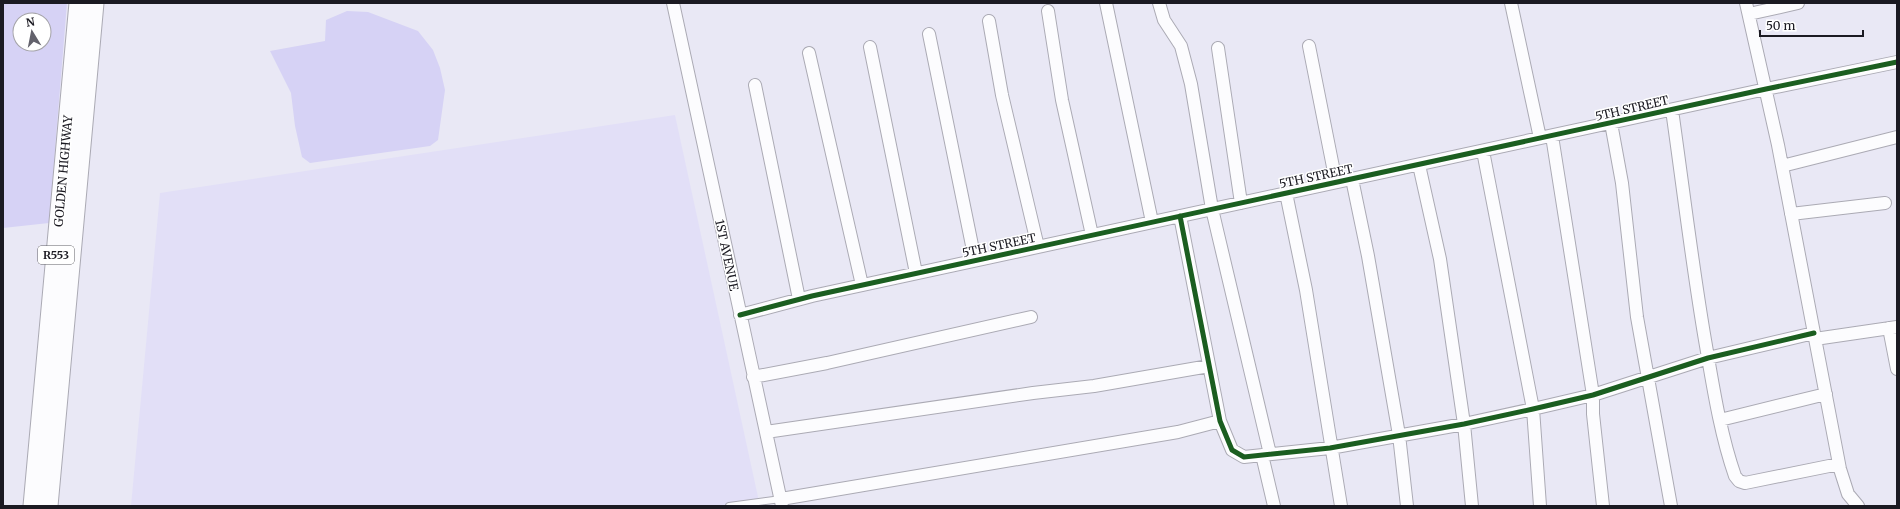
<svg xmlns="http://www.w3.org/2000/svg" width="1900" height="509" font-family="Merriweather,serif">
<style>
.built{fill:#e2dff7}
.green{fill:#d6d2f5;fill-rule:evenodd}
.lines{fill:none;stroke-linecap:round;stroke-linejoin:round}
.service-casing{stroke:#abaab4;stroke-width:8}
.minor-casing{stroke:#abaab4;stroke-width:14}
.primary-casing{stroke:#abaab4;stroke-width:21}
.service{stroke:#fcfcfe;stroke-width:6}
.minor{stroke:#fcfcfe;stroke-width:12}
.primary{stroke:#fcfcfe;stroke-width:19}
.cycleway-casing{stroke:#fff;stroke-width:8}
.cycleway{stroke:#1b5e20;stroke-width:5}
.labels{text-anchor:middle;dominant-baseline:central;stroke-width:3;stroke-linejoin:round;paint-order:stroke}
.shield{fill:#fff;stroke:#5f5f64;stroke-width:1}
.shield-label{font-size:11px;font-weight:bold;fill:#1b1a22}
.street-label{font-size:12px;fill:#1b1a22;stroke:#fff}
</style>
<rect width="100%" height="100%" fill="#e9e8f5"/>
<path class="built" d="M675,115L760,506H131L160,193Z"/>
<path class="green" d="M3,3H67L49,223L3,228ZM20,20H44V44H20Z
M347,11L368,12L418,31L433,50L440,68L445,90L438,140L430,146L310,163L302,157L295,126L291,93L270,51L325,41L326,20Z"/>
<g class="lines">
<g class="service-casing">
<path id="service" d="M729,506L781,499"/>
</g>
<g class="minor-casing">
<path id="minor" d="M673,3L782,506
M1106,3L1152,222
M1159,3L1164,20L1181,46L1191,84L1212,209L1270,454
M1511,3L1540,138
M1746,3L1778,145L1840,469L1848,494L1858,506
M1048,11L1062,100L1092,235
M1749,14L1798,3
M989,21L1002,95L1038,247
M929,34L975,260
M1309,46L1336,182
M870,47L916,273
M1218,48L1241,203
M809,53L862,285
M755,85L799,299
M1672,110C1683,187 1692,264 1705,340C1713,386 1720,433 1735,476L1739,481L1745,483L1839,464
M1611,123L1622,183L1637,317L1671,506
M1552,136L1593,395V414L1603,506
M1483,151L1533,409L1540,506
M1419,165L1440,259L1464,424L1472,506
M1782,166L1897,137
M1352,179L1368,256L1399,435L1407,506
M1286,193L1306,290L1341,506
M1791,214L1885,203
M1180,216L1220,421L1232,450L1244,457L1330,448L1464,424L1533,409L1593,395L1708,358L1814,333
M740,315L812,296L1766,89L1897,62
M1889,328L1897,369
M1815,339L1897,327
M753,377L827,363L1031,317
M1720,420L1826,394
M766,432L1033,393L1094,386L1209,366
M1262,455L1274,506
M781,499L1178,432L1220,421"/>
</g>
<g class="primary-casing">
<path id="primary" d="M33,506L79,3
M48,506L94,3"/>
</g>
<use href="#service" class="service"/>
<use href="#minor" class="minor"/>
<use href="#primary" class="primary"/>
<g class="cycleway-casing">
<path id="cycleway" d="M1180,216L1220,421L1232,450L1244,457L1330,448L1464,424L1533,409L1593,395L1708,358L1814,333
M740,315L812,296L1766,89L1897,62"/>
</g>
<use href="#cycleway" class="cycleway"/>
</g>
<g class="labels">
<rect class="shield" x="38" y="246" width="36" height="18" rx="3"/>
<g class="shield-label">
<text x="56" y="255">R553</text>
</g>
<g class="street-label">
<text transform="translate(1632 108) rotate(-13)">5TH STREET</text>
<text transform="translate(63 171) rotate(-85)">GOLDEN HIGHWAY</text>
<text transform="translate(1316 176) rotate(-12)">5TH STREET</text>
<text transform="translate(999 245) rotate(-12)">5TH STREET</text>
<text transform="translate(727 255) rotate(78)">1ST AVENUE</text>
</g>
</g>
<rect width="1900" height="509" fill="none" stroke="#1b1a22" stroke-width="8"/>
<g transform="translate(32 32) rotate(350)"><circle r="19" fill="#ffffff" stroke="#a4a3a7"/>
<path d="M0-3L7 15L0 10L-7 15Z" fill="#63626c"/>
<text y="-6" font-size="11" font-weight="bold" text-anchor="middle" fill="#1b1a22">N</text>
</g>
<path d="M1760 30v6h103v-6" fill="none" stroke="#1b1a22" stroke-width="2"/>
<text x="1766" y="30" font-size="12" fill="#1b1a22" stroke="#ffffff" stroke-width="3" paint-order="stroke">50 m</text>
</svg>
